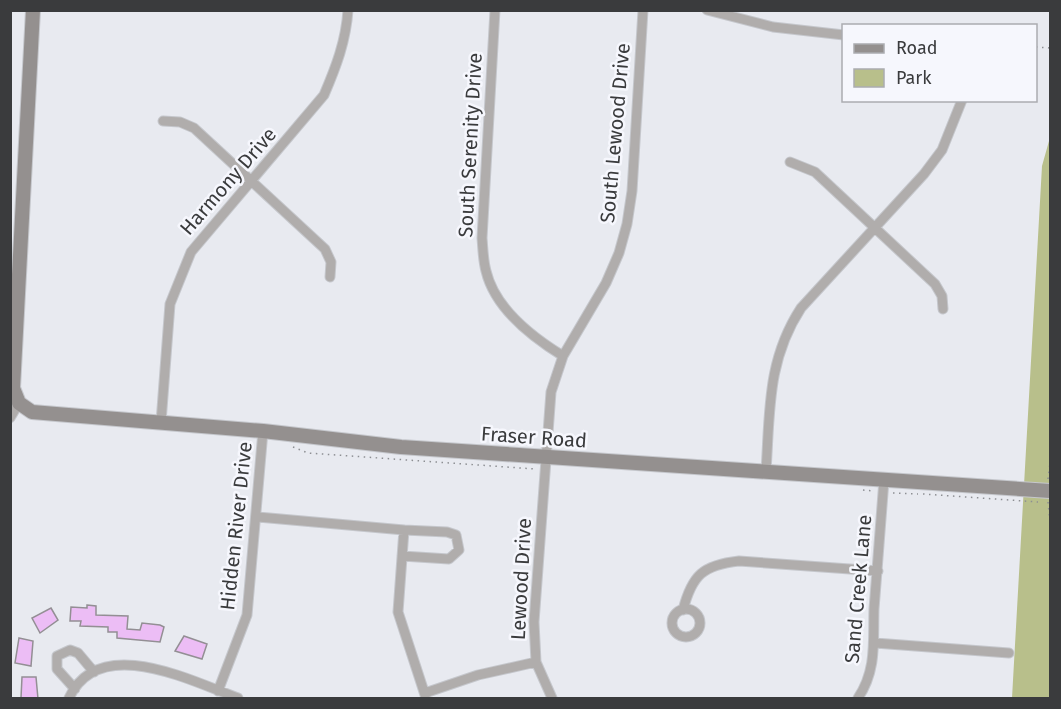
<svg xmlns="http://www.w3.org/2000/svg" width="1061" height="709" font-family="'Fira Sans',sans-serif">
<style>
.green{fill:#b8bf8b}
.building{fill:#ecbdf5;stroke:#938f94;stroke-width:1.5}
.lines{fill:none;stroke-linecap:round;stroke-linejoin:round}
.street-casing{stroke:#c5c7cc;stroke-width:11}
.secondary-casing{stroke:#c5c7cc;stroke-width:16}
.path{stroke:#8d8f93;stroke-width:1.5;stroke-dasharray:1.5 4.5;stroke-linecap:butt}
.street{stroke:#b0adac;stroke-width:9}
.secondary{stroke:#94908f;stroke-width:14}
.labels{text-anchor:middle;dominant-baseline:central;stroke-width:5;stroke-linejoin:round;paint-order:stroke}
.street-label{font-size:20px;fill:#3a3b3d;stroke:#f6f7fd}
</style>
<rect width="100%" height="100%" fill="#e8eaf0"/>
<path class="green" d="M1050,120V698H1012L1042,166L1049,141Z"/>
<path class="building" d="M87,605L96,606V615L128,616L127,629L140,630L142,623L160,625L164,627L160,642L117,638V632H108V627L80,626L81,621H70L71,607L87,608Z
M51,608L58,620L40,633L32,618Z
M184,636L207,644L202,659L175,651Z
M19,638L33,641L31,666L15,663Z
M22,677H36L38,699L21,698Z"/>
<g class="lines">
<g class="street-casing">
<path id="street" d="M495,10L482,238C483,249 483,260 486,271C495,309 532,337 563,356
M707,10L773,27L844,35
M163,121L180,122L194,128L325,249L331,262L330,277
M790,162L815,172L935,284L942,296L943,309
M10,418L19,403
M161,422L170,304L191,252L324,95C336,67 346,41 348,10
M766,471C770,411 767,360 801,308L924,174L942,150L962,100
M258,517L404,530L398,612L426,698
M402,556L449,559L459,550L456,535L447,532L404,530
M672 623a14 14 0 1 1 28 0a14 14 0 1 1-28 0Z
M683,610C692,575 703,565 739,561L878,571
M875,643L1009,653
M75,689L57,669V656L70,650L78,653L94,672
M218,691L247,615L263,431
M425,693L478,675L536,662
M69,698C99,633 191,681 238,698
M552,698L536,662L534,622L551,392L563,356L606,283L619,253L627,224L632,191L643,10
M858,698C877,670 873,641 874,609C877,566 881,523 884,480"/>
</g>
<g class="secondary-casing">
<path id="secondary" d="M33,10L13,388L19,403L32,412L263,431L401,447L1050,491"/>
</g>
<path class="path" d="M1036,47L1050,48
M293,447L308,453L535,469
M1048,479L1050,463
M863,490L873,491
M893,493L918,494
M923,494L1038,502
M1048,502L1050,522"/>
<use href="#street" class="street"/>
<use href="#secondary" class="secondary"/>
</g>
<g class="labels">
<g class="street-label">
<text transform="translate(615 133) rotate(-85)">South Lewood Drive</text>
<text transform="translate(470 145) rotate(-87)">South Serenity Drive</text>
<text transform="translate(228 181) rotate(-49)">Harmony Drive</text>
<text transform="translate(534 437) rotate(4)">Fraser Road</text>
<text transform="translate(236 526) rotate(-84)">Hidden River Drive</text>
<text transform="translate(521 579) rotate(-87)">Lewood Drive</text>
<text transform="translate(858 589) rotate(-85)">Sand Creek Lane</text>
</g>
</g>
<rect width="1061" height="709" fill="none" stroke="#3a3b3d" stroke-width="24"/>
<rect x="842" y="24" width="195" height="78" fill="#f6f7fd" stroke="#abacb0" stroke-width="1.5"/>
<rect x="854" y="44" width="30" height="9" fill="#94908f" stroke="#abacb0" stroke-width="1.5"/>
<text x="896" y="54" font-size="18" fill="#3a3b3d">Road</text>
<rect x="854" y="69" width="30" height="18" fill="#b8bf8b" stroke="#abacb0" stroke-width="1.5"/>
<text x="896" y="84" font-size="18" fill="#3a3b3d">Park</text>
</svg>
